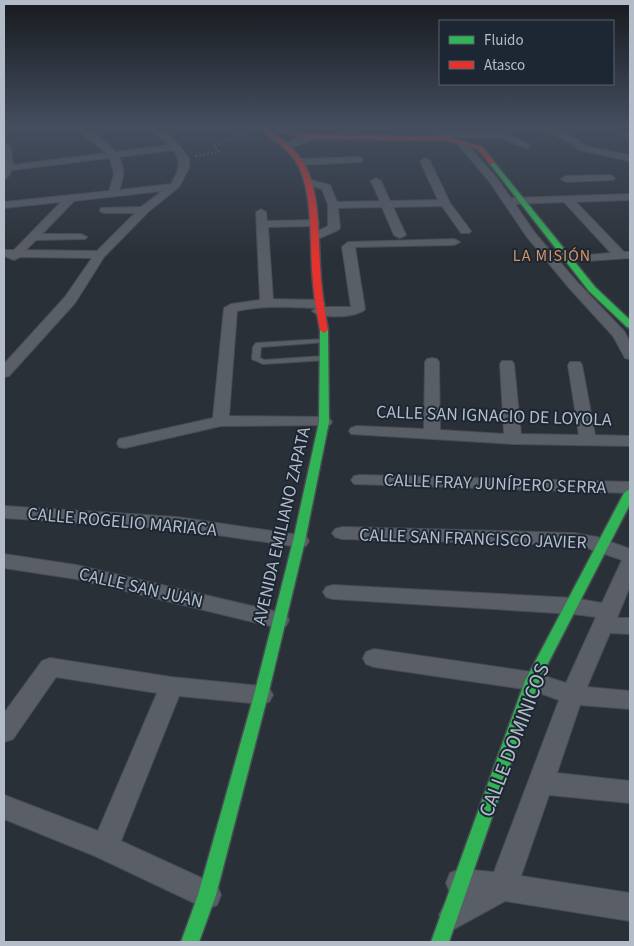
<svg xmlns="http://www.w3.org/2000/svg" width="634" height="946" font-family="'Source Sans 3',sans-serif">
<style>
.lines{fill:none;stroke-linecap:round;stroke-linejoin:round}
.lane-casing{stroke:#484c53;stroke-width:2}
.street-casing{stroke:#484c53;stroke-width:2}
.fast-casing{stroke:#484c53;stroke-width:3}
.jam-casing{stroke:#484c53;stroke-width:3}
.path{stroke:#5d636a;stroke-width:2;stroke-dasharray:2 2;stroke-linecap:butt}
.lane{fill:#5a5e66;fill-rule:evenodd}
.street{fill:#5a5e66;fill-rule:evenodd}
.fast{fill:#30b455;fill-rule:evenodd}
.jam{fill:#e5322d;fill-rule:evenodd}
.labels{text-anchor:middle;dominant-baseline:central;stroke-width:4;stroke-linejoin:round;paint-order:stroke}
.far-neighbourhood-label{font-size:16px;letter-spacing:1px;fill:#d59563;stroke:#1d2633}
.street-label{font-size:18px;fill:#b4bcc9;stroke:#1d2633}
.near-street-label{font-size:21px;fill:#b4bcc9;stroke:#1d2633}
</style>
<rect width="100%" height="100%" fill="#2a3038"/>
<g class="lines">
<g class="lane-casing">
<path id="lane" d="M324,339L328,341L326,342L261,347L260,358L264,360L324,356H327V360L263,364L252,359L253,347L256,343Z"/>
</g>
<g class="street-casing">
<path id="street" d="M73,126C89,126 105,140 115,152L169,145L145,126H154L173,138L189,158V168L179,187L148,212L104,257L75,303L9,376L4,377V364L65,297L92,258L20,257L14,260L4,256V250H14L61,202L4,208V202L109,191L114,174L110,158L12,170L7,178L4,179V141L11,147L13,165L106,153ZM173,150C183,163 178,171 171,184L119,190C124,178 125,169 119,157ZM162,191L141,207L101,208L100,210L101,212L105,213H135L97,251L26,250L36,240L85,239L87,237L81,234H42L74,201Z
M358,126H370L336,139L329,137Z
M535,126H546L577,139L585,146L630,155V161L579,150L571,143Z
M630,130V137L623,138V134Z
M442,132H502L530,145L526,148L523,147L501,138L439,137V133Z
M313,134L316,135V139L286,149L282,146L297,138Z
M462,141L465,142L496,177L511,198L630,194V200L576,202L624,252H630V258L587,261L585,258L587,255L611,253L564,202L515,204L535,233L578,283L624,331L630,342V359L625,358L613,336L570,289L527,237L489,181L458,144Z
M359,157L362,158V162L300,165L295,162L300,159Z
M425,158L430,161L450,203L471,231L469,233H461L442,206L393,207L406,235L400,238L394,235L382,207L338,208L340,228L338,230L320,238H312L310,236L312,234L328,226V205L322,189L304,184V180L308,179L330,185L337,202L380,201L371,181L376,178L381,181L390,201L438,200L420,161Z
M610,175L615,178L613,180L566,182L561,179L566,176Z
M261,209L266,212L267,221L314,220L319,223L314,226L268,227L273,299L318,300L325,304L321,307H351L342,247L348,242L454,239L460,242L454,245L355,247L365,309C357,318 320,319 312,311L316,308C290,307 263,305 237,311L229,416L324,417L330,419L332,422L330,425L221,426L125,448L119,447L117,443L119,439L213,418L224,308L231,304L260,300L256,212Z
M432,358L437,359L439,362L440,430L504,434L500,364L502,361H512L514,364L521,434L579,435L568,365L570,362H580L582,365L595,435L630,436V446L513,444L351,434L349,431L351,428L357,426L424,429L425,362L427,359Z
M360,475L630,482V493L354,484L351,480L354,476Z
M4,506L177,517L299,535L306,536L309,541L306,546L299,547L177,529L4,518Z
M342,527L573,533L597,537L630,549V586L617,618H630V634L610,633L587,687L630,691V709L580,705L557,773L630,781V803L549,795L521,876L630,893V921L505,901L454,929L444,925L439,915L444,905L459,896L450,893L446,883L450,873L460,869L494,872L559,700L531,690L374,667L366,664L363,658L366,652L374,649L532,672L566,683L596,617L573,614L333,599L326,597L323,592L326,587L333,585L573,598L602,603L622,560L587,548L573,545L342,539L335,537L332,533L335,529Z
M4,554L76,565L278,612L286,614L289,620L286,626L278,628L76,579L4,568Z
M50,658L171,677L261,686L269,688L273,695L269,702L261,704L179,696L121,841L217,885L221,895L217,905L207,909L95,856L4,819V795L98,831L157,693L56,677L13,739L4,742V713L42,661Z"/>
</g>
<g class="fast-casing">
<path id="fast" d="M490,162H494L595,287L630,320V328L627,327L589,291L490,164Z
M324,327L328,330L329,422L305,541L268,695L216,895L199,942H181L198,895L254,695L293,541L319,422L320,330Z
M630,489V504L539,681L449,942H431L525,681L624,493Z"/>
</g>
<g class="jam-casing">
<path id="jam" d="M258,126L313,135L445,136L482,147L495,163L490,164L478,149L445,140L313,139L270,130C282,140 295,149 303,162C320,191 318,232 320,265C321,287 324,308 328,330L324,333L320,330C316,310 313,290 312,269C310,237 313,187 295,160C285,146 270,138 258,126Z"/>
</g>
<path class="path" d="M195,156L219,152L214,146L249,130"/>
<use href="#lane" class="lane"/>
<use href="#street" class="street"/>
<use href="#fast" class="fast"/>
<use href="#jam" class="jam"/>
</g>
<linearGradient id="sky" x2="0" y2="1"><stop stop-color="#171a1f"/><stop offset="0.49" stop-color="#444e5e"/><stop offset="1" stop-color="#444e5e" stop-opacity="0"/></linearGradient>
<rect width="634" height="258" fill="url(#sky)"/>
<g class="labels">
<g class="far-neighbourhood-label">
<text x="552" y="256">LA MISIÓN</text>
</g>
<g class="street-label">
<text transform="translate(494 416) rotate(2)">CALLE SAN IGNACIO DE LOYOLA</text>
<text transform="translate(495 484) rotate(2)">CALLE FRAY JUNÍPERO SERRA</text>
<text transform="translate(122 522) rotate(5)">CALLE ROGELIO MARIACA</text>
<text transform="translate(282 526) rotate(-77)">AVENIDA EMILIANO ZAPATA</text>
<text transform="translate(473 539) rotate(2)">CALLE SAN FRANCISCO JAVIER</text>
<text transform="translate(141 588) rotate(13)">CALLE SAN JUAN</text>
</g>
<g class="near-street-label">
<text transform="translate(514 740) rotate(-69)">CALLE DOMINICOS</text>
</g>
</g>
<rect width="634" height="946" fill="none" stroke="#b4bcc9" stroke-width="10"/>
<rect x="439" y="20" width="175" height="65" fill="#1d2633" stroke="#59626f"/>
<rect x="449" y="36" width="25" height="8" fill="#30b455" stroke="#59626f"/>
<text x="484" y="45" font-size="15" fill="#b4bcc9">Fluido</text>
<rect x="449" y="61" width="25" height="8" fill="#e5322d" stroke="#59626f"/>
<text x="484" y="70" font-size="15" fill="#b4bcc9">Atasco</text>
</svg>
